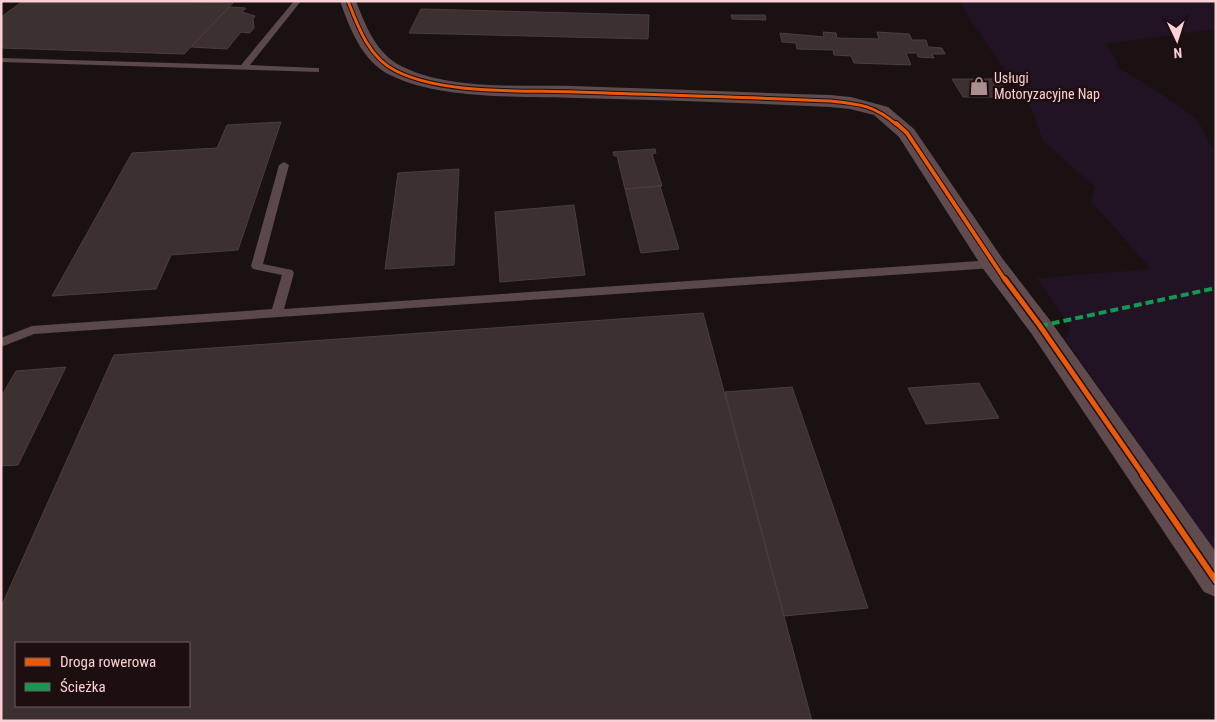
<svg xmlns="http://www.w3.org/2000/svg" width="1217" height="722" font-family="'Roboto Condensed',sans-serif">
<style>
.green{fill:#211224}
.building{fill:#3c3030;stroke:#4d3d3e;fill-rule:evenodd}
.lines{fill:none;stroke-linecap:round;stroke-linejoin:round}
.lane{fill:#5a484a;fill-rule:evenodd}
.secondary{fill:#604b4e;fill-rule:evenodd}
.quiet{stroke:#139951;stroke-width:4;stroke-dasharray:8 4;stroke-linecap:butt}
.cycleway-far3-casing{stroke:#1d0e0f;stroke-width:5}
.cycleway-far2-casing{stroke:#1d0e0f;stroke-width:6}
.cycleway-far1-casing{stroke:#1d0e0f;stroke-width:8}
.cycleway-casing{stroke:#1d0e0f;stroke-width:9}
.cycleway-far3{stroke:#e8590c;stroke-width:3}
.cycleway-far2{stroke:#e8590c;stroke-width:4}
.cycleway-far1{stroke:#e8590c;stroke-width:5}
.cycleway{stroke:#e8590c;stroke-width:6}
.labels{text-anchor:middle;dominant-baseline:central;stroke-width:5;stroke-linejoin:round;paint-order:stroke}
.far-poi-label{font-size:14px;fill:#f9d0d3;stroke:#1d0e0f;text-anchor:start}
</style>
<rect width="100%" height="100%" fill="#1a1212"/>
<path class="green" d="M960,1H1216V29L1106,44L1117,61L1116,67C1132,75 1191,111 1199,123C1207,134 1205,142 1216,152V554L1066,340L1070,327L1037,278L1151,269L1091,201L1095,187L1043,141L1031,107L970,20Z"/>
<path class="building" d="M23,1H169L233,3L184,54L1,48V17Z
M229,7L246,8L242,12L255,16L253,19L254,28L250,33L241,32L227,49L191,47Z
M421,9L649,15L648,39L409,33Z
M731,15H765L766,20L732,19Z
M823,32L836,33L837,38L879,39L877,32L909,34L912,40H926L928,47L942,48L945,54H932L934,58L918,57L917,53H906L911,65L854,63L851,56L834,55L833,50L797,49L796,43L782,42L780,33L824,37Z
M952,79H998L1010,97H963Z
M281,122L238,250L171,255L156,289L52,296L132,153L217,148L227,125Z
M655,149L656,153L652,154L662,186L625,189L617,156H614L613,152Z
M459,169L454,265L385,269L398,173Z
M660,186L679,249L641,253L625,189Z
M574,205L585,275L500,282L495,212Z
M703,313L812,721H1V607L114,355ZM16,643H189V706H16Z
M66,367L18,465L1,466V397L16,371Z
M979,383L999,418L926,424L908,388Z
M792,387L868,608L784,616L725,392Z"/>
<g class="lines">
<path class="lane" d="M1,1H5L1,4Z
M294,1H301L250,65L316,68H319V72L1,62V58L241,65Z
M284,162L289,165L263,264L292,270L294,273L284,309L993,260L999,264L993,268L34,334L1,347V338L32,326L272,309L282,275L253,269L251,266L279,165Z"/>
<path class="secondary" d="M340,1H356C366,27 377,55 403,67C450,90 521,85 572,86C658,89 744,92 830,95L851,97L888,107L914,129L1002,258L1049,319L1216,552V597L1204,592L1031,333L984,270L899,137L874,115L850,109L830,107C746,103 661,100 577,98C522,96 439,100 390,75C362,61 350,29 340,1Z"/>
<path class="quiet" d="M1040,326L1216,288"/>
<g class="cycleway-far3-casing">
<path id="cycleway-far3" d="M348,1C358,27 369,58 396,71C444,95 523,90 576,92C661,95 745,97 830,101C859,104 874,105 897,125"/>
</g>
<g class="cycleway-far2-casing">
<path id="cycleway-far2" d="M896,123L907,133L1005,280"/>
</g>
<g class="cycleway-far1-casing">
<path id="cycleway-far1" d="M1005,279L1040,326L1144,476"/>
</g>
<g class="cycleway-casing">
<path id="cycleway" d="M1143,475L1216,581"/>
</g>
<use href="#cycleway-far3" class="cycleway-far3"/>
<use href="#cycleway-far2" class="cycleway-far2"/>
<use href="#cycleway-far1" class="cycleway-far1"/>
<use href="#cycleway" class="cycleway"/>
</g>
<defs>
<g id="shop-bare" transform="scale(1.5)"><path d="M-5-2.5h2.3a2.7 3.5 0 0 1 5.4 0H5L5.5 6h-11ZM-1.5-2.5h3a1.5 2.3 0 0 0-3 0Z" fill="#ab8e8f" stroke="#1d0e0f" stroke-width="2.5" paint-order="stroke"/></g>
</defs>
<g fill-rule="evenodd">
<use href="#shop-bare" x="979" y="86"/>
</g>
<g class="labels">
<g class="far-poi-label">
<text x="994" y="78">Usługi<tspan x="994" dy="16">Motoryzacyjne Nap</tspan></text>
</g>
</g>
<rect width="1217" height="722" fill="none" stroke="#f9d0d3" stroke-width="5"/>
<rect x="15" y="642" width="175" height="65" fill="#1d0e0f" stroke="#755c5d"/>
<rect x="25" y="658" width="25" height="8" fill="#e8590c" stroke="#755c5d"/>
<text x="60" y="667" font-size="15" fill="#f9d0d3">Droga rowerowa</text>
<rect x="25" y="683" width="25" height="8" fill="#139951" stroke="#755c5d"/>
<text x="60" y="692" font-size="15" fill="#f9d0d3">Ścieżka</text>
<g transform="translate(1177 40) rotate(176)" stroke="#1d0e0f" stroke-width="4" paint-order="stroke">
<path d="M0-4L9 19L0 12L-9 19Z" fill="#f9d0d3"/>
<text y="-8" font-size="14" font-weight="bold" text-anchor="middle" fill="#f9d0d3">N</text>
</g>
</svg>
